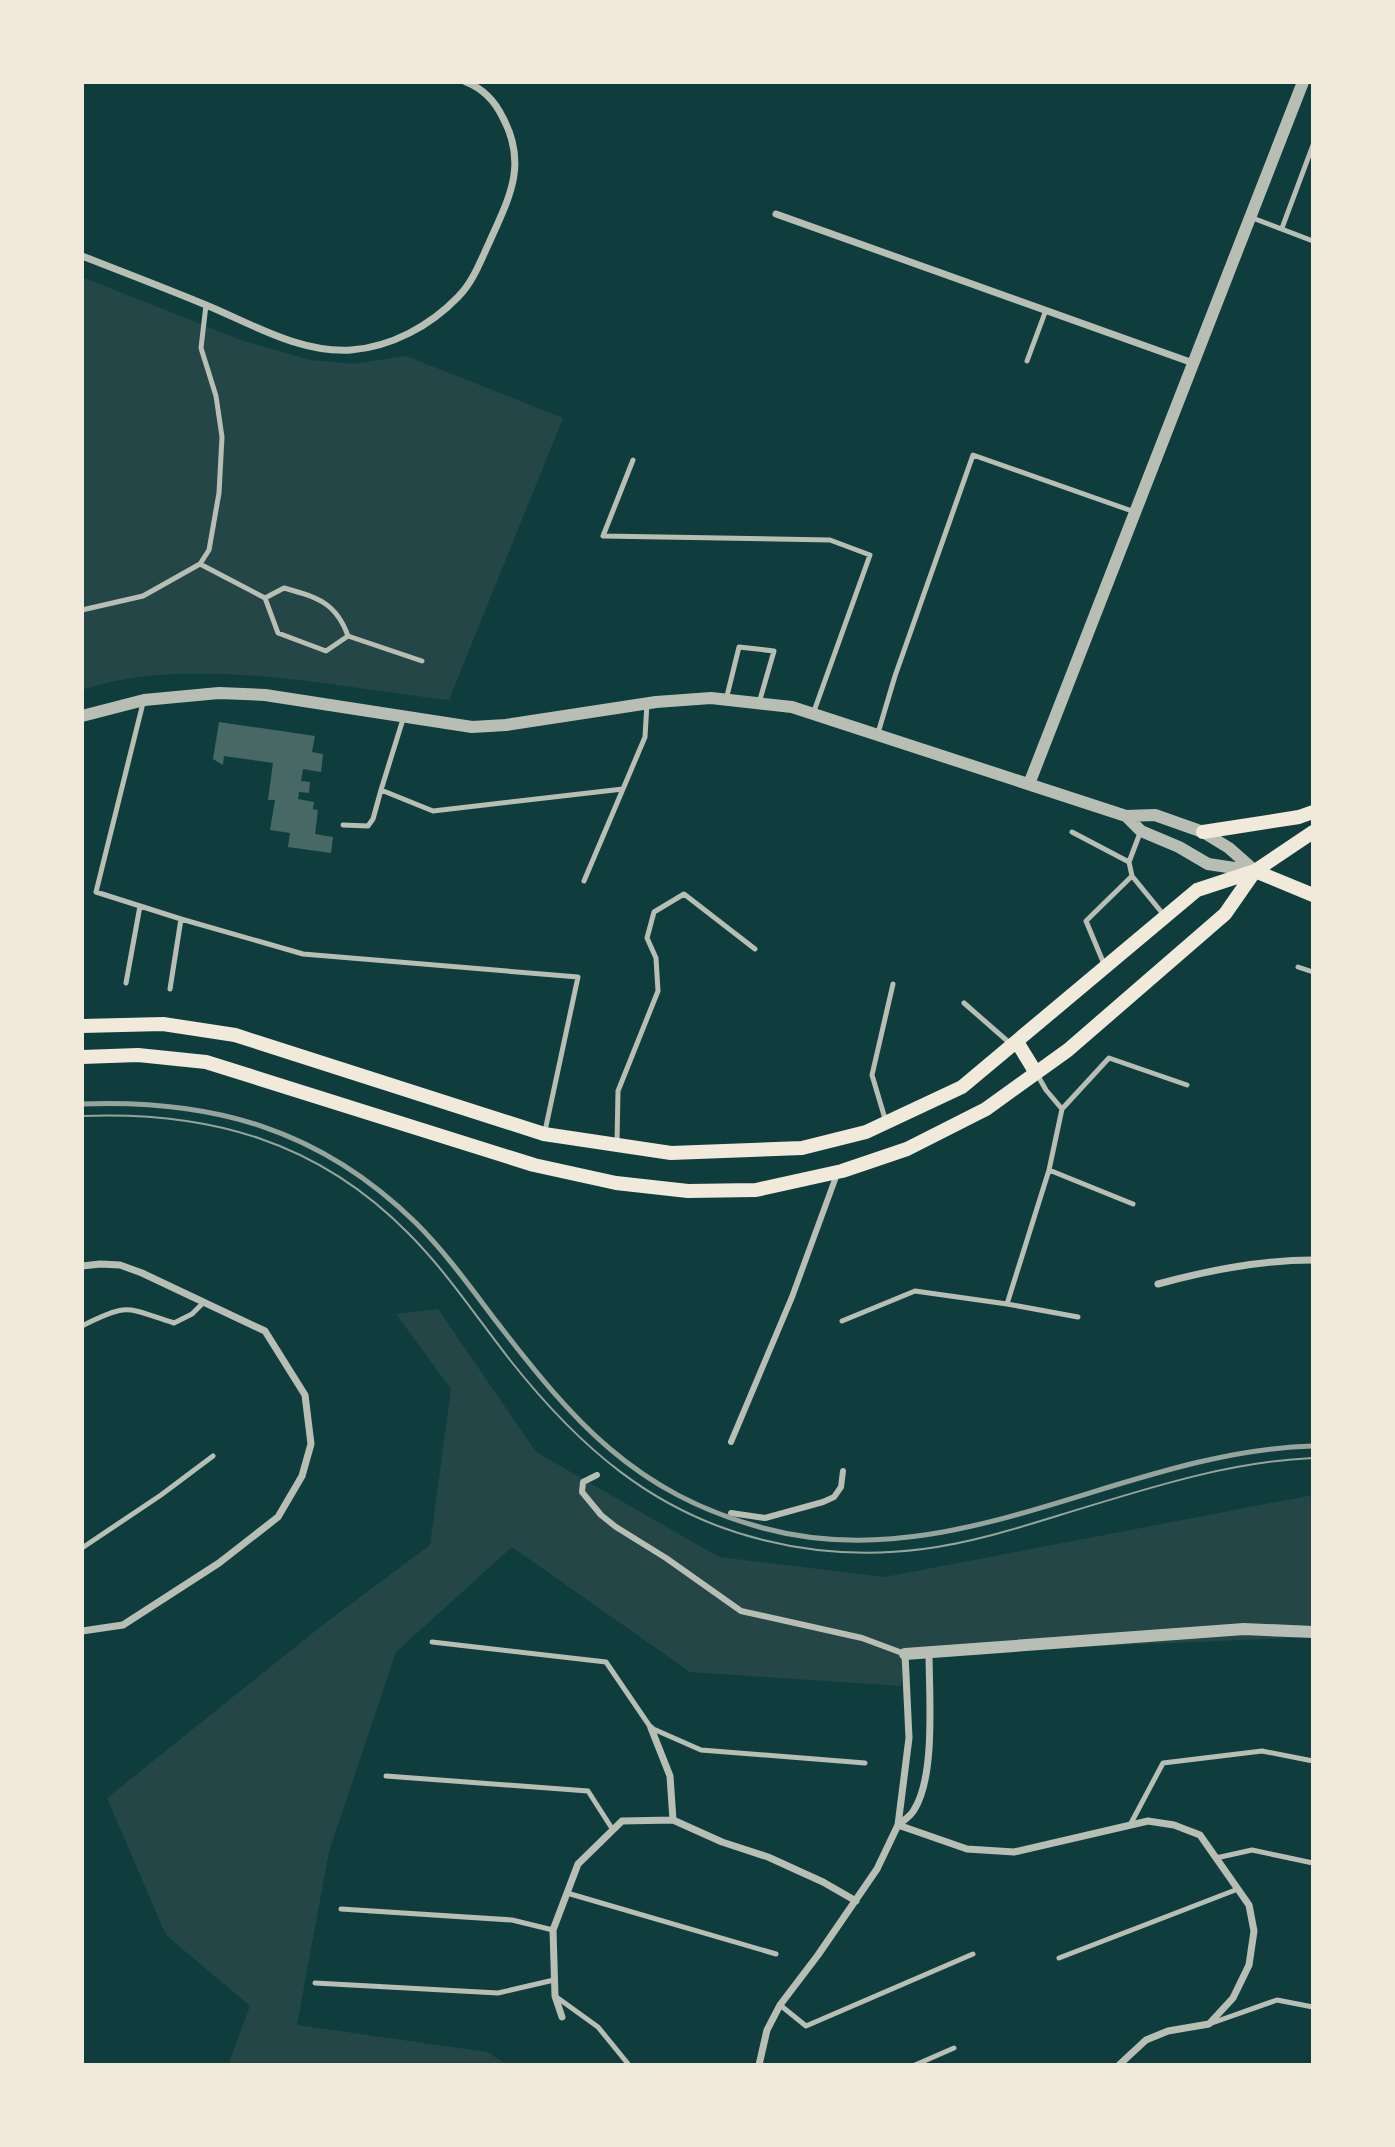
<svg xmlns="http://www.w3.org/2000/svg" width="1395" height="2147" font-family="'Work Sans',sans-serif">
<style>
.green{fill:#244646}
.building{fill:#486865}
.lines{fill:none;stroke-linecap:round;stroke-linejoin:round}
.service{stroke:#b8beb3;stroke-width:5}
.pedestrian{stroke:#b8beb3;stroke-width:6}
.minor{stroke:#b8beb3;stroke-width:7}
.tertiary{stroke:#b8beb3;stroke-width:12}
.secondary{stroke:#f1e9da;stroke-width:14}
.tram{stroke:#97a49c;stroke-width:2}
.rail{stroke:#97a49c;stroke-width:5}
</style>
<rect width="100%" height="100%" fill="#0f3d3e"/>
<path class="green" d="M82,277L241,340L310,360L353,364L406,356L563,418L449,700C338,688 189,653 82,690Z
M438,1309L536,1452L719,1557L885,1577L1313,1495V1637L905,1654L901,1686L690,1672L512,1547L396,1652L329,1851L297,2025L487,2052L508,2065H228L250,2006L166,1935L107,1798L319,1628L430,1545L451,1389L396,1314Z"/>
<path class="building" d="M219,722L315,736L312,752L323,754L321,772L303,769L301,781L310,782L309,793L299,792L298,799L314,802L313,809L318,810L315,834L333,837L331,853L288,847L290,833L270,830L275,800H268L273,763L224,756L223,765L213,759Z"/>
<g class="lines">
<path class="service" d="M1250,217L1313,241
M1282,228L1313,145
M1027,361L1046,310
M633,460L603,536L830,540L870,555L813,714
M200,564L265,598L278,633L326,651L348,636C336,602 316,597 284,588L265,598
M82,610L143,596L200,564L209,550L219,493L222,437L216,396L201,348L206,305
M348,636L422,661
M726,700L739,647L774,651L759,703
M143,703L96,892L181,919
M878,733L895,676L973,455L1135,512
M381,790L404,716
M343,825L368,826L373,819L381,790L433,811L623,789
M1072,832L1129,862L1132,876
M1129,862L1140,833
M584,881L645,737L647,703
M1104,964L1086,921L1132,876L1163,914
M1298,967L1313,972
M126,983L140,906
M170,989L181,919L303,954L578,977L545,1131
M964,1003L1012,1045
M1038,1076L1046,1090L1062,1109L1109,1058L1187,1085
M1062,1109L1049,1170L1133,1204
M886,1122L872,1075L893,984
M617,1142L618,1091L658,991L656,958L647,938L654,912L684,894L755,949
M1049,1170L1007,1304L1078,1317
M842,1321L915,1291L1007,1304
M82,1326C129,1302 126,1308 174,1323L192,1314L204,1302
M82,1548L161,1495L213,1456
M432,1642L606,1662L651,1728L701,1750L865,1763
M386,1776L588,1791L613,1830
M1130,1825L1163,1763L1262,1751L1313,1761
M1216,1858L1252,1850L1313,1863
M567,1893L776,1954
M341,1909L512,1920L553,1930
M1059,1958L1238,1889
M315,1983L498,1993L554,1980
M555,1996L598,2027L629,2065
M780,2005L806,2026L973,1954
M1212,2023L1277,2000L1313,2007
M915,2065L954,2048"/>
<path class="pedestrian" d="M731,1442L792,1297L837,1174
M597,1475L583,1482L582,1492L601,1515L616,1527L666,1558L741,1611L862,1638L905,1654
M731,1513L765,1518L823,1502L834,1497L841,1487L843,1471"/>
<path class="minor" d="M776,214L1193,363
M82,256C123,272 165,288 206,305C252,324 299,353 351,350C391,347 430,326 458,297C473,282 480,262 489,243C509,198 528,165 503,118C495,101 484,89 466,82
M82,1266L100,1264L120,1265L142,1273L265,1331L305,1395L311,1444L302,1476L278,1517L219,1563L123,1625L82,1631
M1158,1284C1209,1270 1260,1260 1313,1260
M651,1728L670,1776L673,1820
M898,1825L967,1849L1014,1852L1148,1821L1174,1825L1200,1835L1249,1905L1254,1931L1249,1965L1233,1998L1209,2024L1168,2031L1146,2040L1119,2065
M898,1825C903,1821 911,1816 914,1810C936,1776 929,1693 929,1652
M562,2017L555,1996L553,1930L578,1864L622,1821L673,1820L722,1842L768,1857L823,1882L856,1901
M759,2065L767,2030L780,2005L818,1955L877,1869L898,1825L909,1738L905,1654"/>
<path class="tertiary" d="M82,716L144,700L219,693L265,695L472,727L506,725L656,702L711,698L792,707L1126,816L1155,815L1203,832L1229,848L1255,871
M1029,784L1303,82
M1126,816L1141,831L1179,847L1208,864L1254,871
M905,1654L1244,1629L1313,1632"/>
<path class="secondary" d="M1203,832L1299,817L1313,812
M1255,871L1313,895
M82,1026L163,1024L235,1035L544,1134L671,1153L802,1148L866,1132L962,1087L1197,890L1255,871L1313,832
M1017,1042L1036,1073
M82,1057L138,1055L206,1062L534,1165L616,1183L688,1191L756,1190L842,1171L907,1149L986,1109L1068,1050L1225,914L1255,871"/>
<path class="tram" d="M82,1116C209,1111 318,1141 409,1234C447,1272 477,1318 510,1360C578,1446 653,1513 763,1540C815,1553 869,1556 923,1549C970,1543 1015,1529 1060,1515C1143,1490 1225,1462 1313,1458"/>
<path class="rail" d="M82,1104C213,1099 320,1129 416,1223C446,1253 471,1288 496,1321C574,1422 634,1493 763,1528C954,1580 1124,1451 1313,1446"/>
</g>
<rect width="1395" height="2147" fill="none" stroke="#f1e9da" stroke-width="168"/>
</svg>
